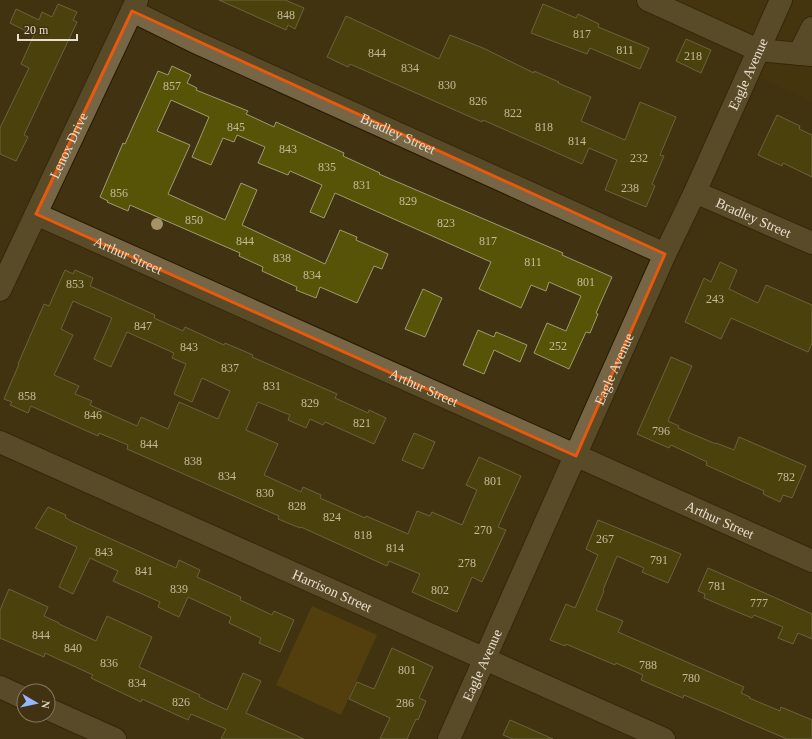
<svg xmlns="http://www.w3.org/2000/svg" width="812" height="739" font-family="'Times New Roman',serif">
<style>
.built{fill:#4b390f}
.green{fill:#684f0a}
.building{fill:#575307;stroke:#9d9b75;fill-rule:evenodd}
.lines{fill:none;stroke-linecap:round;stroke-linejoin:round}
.minor-casing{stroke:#251b03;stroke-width:24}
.minor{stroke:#766645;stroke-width:22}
.tree{fill:#a59266}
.marked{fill:none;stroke:#e8590c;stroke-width:3;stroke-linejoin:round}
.labels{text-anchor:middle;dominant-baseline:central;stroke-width:3;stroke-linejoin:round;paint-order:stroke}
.number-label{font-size:12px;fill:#c3bb9b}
.street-label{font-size:14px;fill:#e7decc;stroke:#413311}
</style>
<rect width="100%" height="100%" fill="#413311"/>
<path class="built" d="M662,0H812V102L753,74L763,54Z"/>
<path class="green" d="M312,606L377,635L341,715L276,685Z"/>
<path class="building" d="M219,0H285L304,8L295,29L288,25L286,30Z
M58,4L77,12L73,20L77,22L24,135L28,137L16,161L0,154V128L29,68L21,64L34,35L10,23L16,9L39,20L42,12L52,17Z
M543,4L576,18L578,14L599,24L598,27L649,48L640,69L590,48L587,54L531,33Z
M346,16L439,59L450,35L483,48L534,73V71L559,82L558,83L591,97L581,121L625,140L640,102L676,117L660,155L664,156L652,184L655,186L646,207L605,190L617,160L589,148L582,164L483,120L482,122L350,64L348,67L327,57Z
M686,39L711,50L701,73L676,61Z
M172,66L191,75L187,83L197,88L196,90L248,111L246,114L274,127L276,122L344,153L343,156L380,173L379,174L563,253L562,255L612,277L596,313L598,314L590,333L586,332L569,369L534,353L547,323L566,331L581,296L549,282L546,291L531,285L521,308L479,289L491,262L335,193L324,218L310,212L322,185L290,171L288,175L258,163L265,147L237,135L234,142L223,138L211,165L192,157L209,117L171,100L157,131L190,145L168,194L225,220L241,183L257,190L242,225L325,264L340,230L357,237L356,240L388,254L382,269L374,266L357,303L320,287L316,298L296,290L297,287L262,271L263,267L239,256L240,253L130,205L128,211L107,202L108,201L100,197L123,143L125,144L158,71L168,75Z
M777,115L800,126L799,129L812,135V177L783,163L782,166L758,155Z
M720,262L737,270L729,289L758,303L766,285L812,305V343L808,352L731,318L721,339L685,322L704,278L711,282Z
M65,270L73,274L75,270L93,278L90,286L155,315L154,318L183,331L185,327L224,345L225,343L253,355L252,357L337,394L335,398L368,413L369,410L386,418L374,444L325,422L323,425L310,419L306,428L288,420L290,415L258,402L246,430L278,444L264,475L301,492L303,487L321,495L320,498L365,518L366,516L408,534L417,511L430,516L432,512L462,525L477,490L466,485L479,457L521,476L498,527L506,530L482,582L472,577L457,612L412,592L420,574L389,561L387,566L301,527L300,528L278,519L279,516L127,449L128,445L99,433L98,436L31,406L28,413L10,405L12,402L4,399L19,364H18L44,304L49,306ZM73,301L112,318L94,359L111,367L127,332L174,353L172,358L186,364L174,394L192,402L202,378L230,391L218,419L179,402L168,429L141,417L137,426L90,405L92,401L75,394L79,386L54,375L73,335L61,329Z
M423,289L442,298L425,337L405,329Z
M478,330L494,337L496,332L527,345L520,362L494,350L484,374L463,365Z
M671,357L692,366L668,421L679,426L678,428L716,444V443L734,450L739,437L806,466L792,498L783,495L780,502L763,494L764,491L706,465L707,462L671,445L669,448L637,434Z
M414,433L435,442L423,469L402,460Z
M48,507L66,515L65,517L71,521L176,568L179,560L200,570L197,577L241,597L240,600L272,615L274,611L294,620L280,652L259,643L261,638L229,623L231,617L188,597L179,617L158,607L160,602L113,581L118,571L90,558L73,594L59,587L77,547L35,528Z
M598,520L681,554L668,583L642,572L644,568L617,556L603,590L604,591L596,610L623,621L618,632L744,687L741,693L750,697L749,698L780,711L781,707L812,720V739H787L684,695L683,698L641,680L643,675L616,663L615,665L566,644L565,646L550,640L566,604L575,608L598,555L586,549Z
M708,568L812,614V639L798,633L793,644L778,638L783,627L754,615L752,618L704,598L705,594L698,591Z
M9,589L48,607L44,616L59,623V624L96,641L107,616L152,637L139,667L200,695L199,697L227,710L243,673L261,681L246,713L304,739H221L226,729L191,714L188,720L142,699L141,702L91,678L93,675L45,653L44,657L0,638V610Z
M392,648L433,667L419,698L426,701L418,720L416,719L407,739H380L390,718L349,699L357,682L374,689Z
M510,720L553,739H513L503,735Z"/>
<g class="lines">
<g class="minor-casing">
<g id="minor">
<path d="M648,0L758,50L812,55"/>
<path id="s1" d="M132,11L193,41L665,254"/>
<path d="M799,54L812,28"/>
<path id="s2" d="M695,192L812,243"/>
<path id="s3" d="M36,214L812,561"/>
<path id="s4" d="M0,290L137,0"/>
<path id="s5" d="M0,442L664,739"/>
<path d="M0,687L24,698"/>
<path d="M48,709L115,739"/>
<path id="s6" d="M449,739L665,254L695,192L781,0"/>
</g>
</g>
<use href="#minor" class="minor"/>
</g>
<circle class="tree" cx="157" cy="224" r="6"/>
<path d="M0 0H812V739H0ZM132,11L665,254L576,456L36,214Z" fill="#413311" fill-opacity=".55" fill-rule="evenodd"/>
<path class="marked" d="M132,11L665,254L576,456L36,214Z"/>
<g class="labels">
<g class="number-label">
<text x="286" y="15">848</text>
<text x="582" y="34">817</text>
<text x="625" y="50">811</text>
<text x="377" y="53">844</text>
<text x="693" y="56">218</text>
<text x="410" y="68">834</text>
<text x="447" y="85">830</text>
<text x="172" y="86">857</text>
<text x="478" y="101">826</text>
<text x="513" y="113">822</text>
<text x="236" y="127">845</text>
<text x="544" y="127">818</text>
<text x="577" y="141">814</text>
<text x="288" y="149">843</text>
<text x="639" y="158">232</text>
<text x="327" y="167">835</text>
<text x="362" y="185">831</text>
<text x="630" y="188">238</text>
<text x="119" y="193">856</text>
<text x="408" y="201">829</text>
<text x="194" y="220">850</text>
<text x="446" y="223">823</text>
<text x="245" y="241">844</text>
<text x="488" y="241">817</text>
<text x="282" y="258">838</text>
<text x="533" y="262">811</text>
<text x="312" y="275">834</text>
<text x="586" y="282">801</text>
<text x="75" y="284">853</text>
<text x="715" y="299">243</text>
<text x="143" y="326">847</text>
<text x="558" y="346">252</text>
<text x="189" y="347">843</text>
<text x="230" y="368">837</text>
<text x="272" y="386">831</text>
<text x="27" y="396">858</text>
<text x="310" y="403">829</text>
<text x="93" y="415">846</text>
<text x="362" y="423">821</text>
<text x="661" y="431">796</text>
<text x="149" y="444">844</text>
<text x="193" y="461">838</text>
<text x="227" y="476">834</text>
<text x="786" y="477">782</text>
<text x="493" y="481">801</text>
<text x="265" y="493">830</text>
<text x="297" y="506">828</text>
<text x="332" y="517">824</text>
<text x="483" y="530">270</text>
<text x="363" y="535">818</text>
<text x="605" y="539">267</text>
<text x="395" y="548">814</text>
<text x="104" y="552">843</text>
<text x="659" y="560">791</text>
<text x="467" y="563">278</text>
<text x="144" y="571">841</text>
<text x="717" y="586">781</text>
<text x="179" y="589">839</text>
<text x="440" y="590">802</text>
<text x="759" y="603">777</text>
<text x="41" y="635">844</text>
<text x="73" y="648">840</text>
<text x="109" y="663">836</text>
<text x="648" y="665">788</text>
<text x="407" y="670">801</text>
<text x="691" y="678">780</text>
<text x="137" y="683">834</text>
<text x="181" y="702">826</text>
<text x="405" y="703">286</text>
</g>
<g class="street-label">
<text stroke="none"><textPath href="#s6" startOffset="729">Eagle Avenue</textPath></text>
<text stroke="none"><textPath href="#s1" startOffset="293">Bradley Street</textPath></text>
<text stroke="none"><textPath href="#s4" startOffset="160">Lenox Drive</textPath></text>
<text stroke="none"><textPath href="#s2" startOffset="64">Bradley Street</textPath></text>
<text stroke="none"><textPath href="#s3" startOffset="101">Arthur Street</textPath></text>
<text stroke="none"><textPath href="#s6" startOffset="405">Eagle Avenue</textPath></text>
<text stroke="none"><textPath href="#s3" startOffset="425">Arthur Street</textPath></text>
<text stroke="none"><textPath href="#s3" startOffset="749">Arthur Street</textPath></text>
<text stroke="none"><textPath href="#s5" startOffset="364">Harrison Street</textPath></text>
<text stroke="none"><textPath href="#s6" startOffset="81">Eagle Avenue</textPath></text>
</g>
</g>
<g transform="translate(36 703) rotate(99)"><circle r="19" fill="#413311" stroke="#83775c"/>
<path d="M0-3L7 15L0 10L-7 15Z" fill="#96b6fd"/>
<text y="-6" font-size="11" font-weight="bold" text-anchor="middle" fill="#e7decc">N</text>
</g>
<path d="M18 34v6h59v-6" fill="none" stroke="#e7decc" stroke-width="2"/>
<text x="24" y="34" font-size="12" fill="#e7decc" stroke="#413311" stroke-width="3" paint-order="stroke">20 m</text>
</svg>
